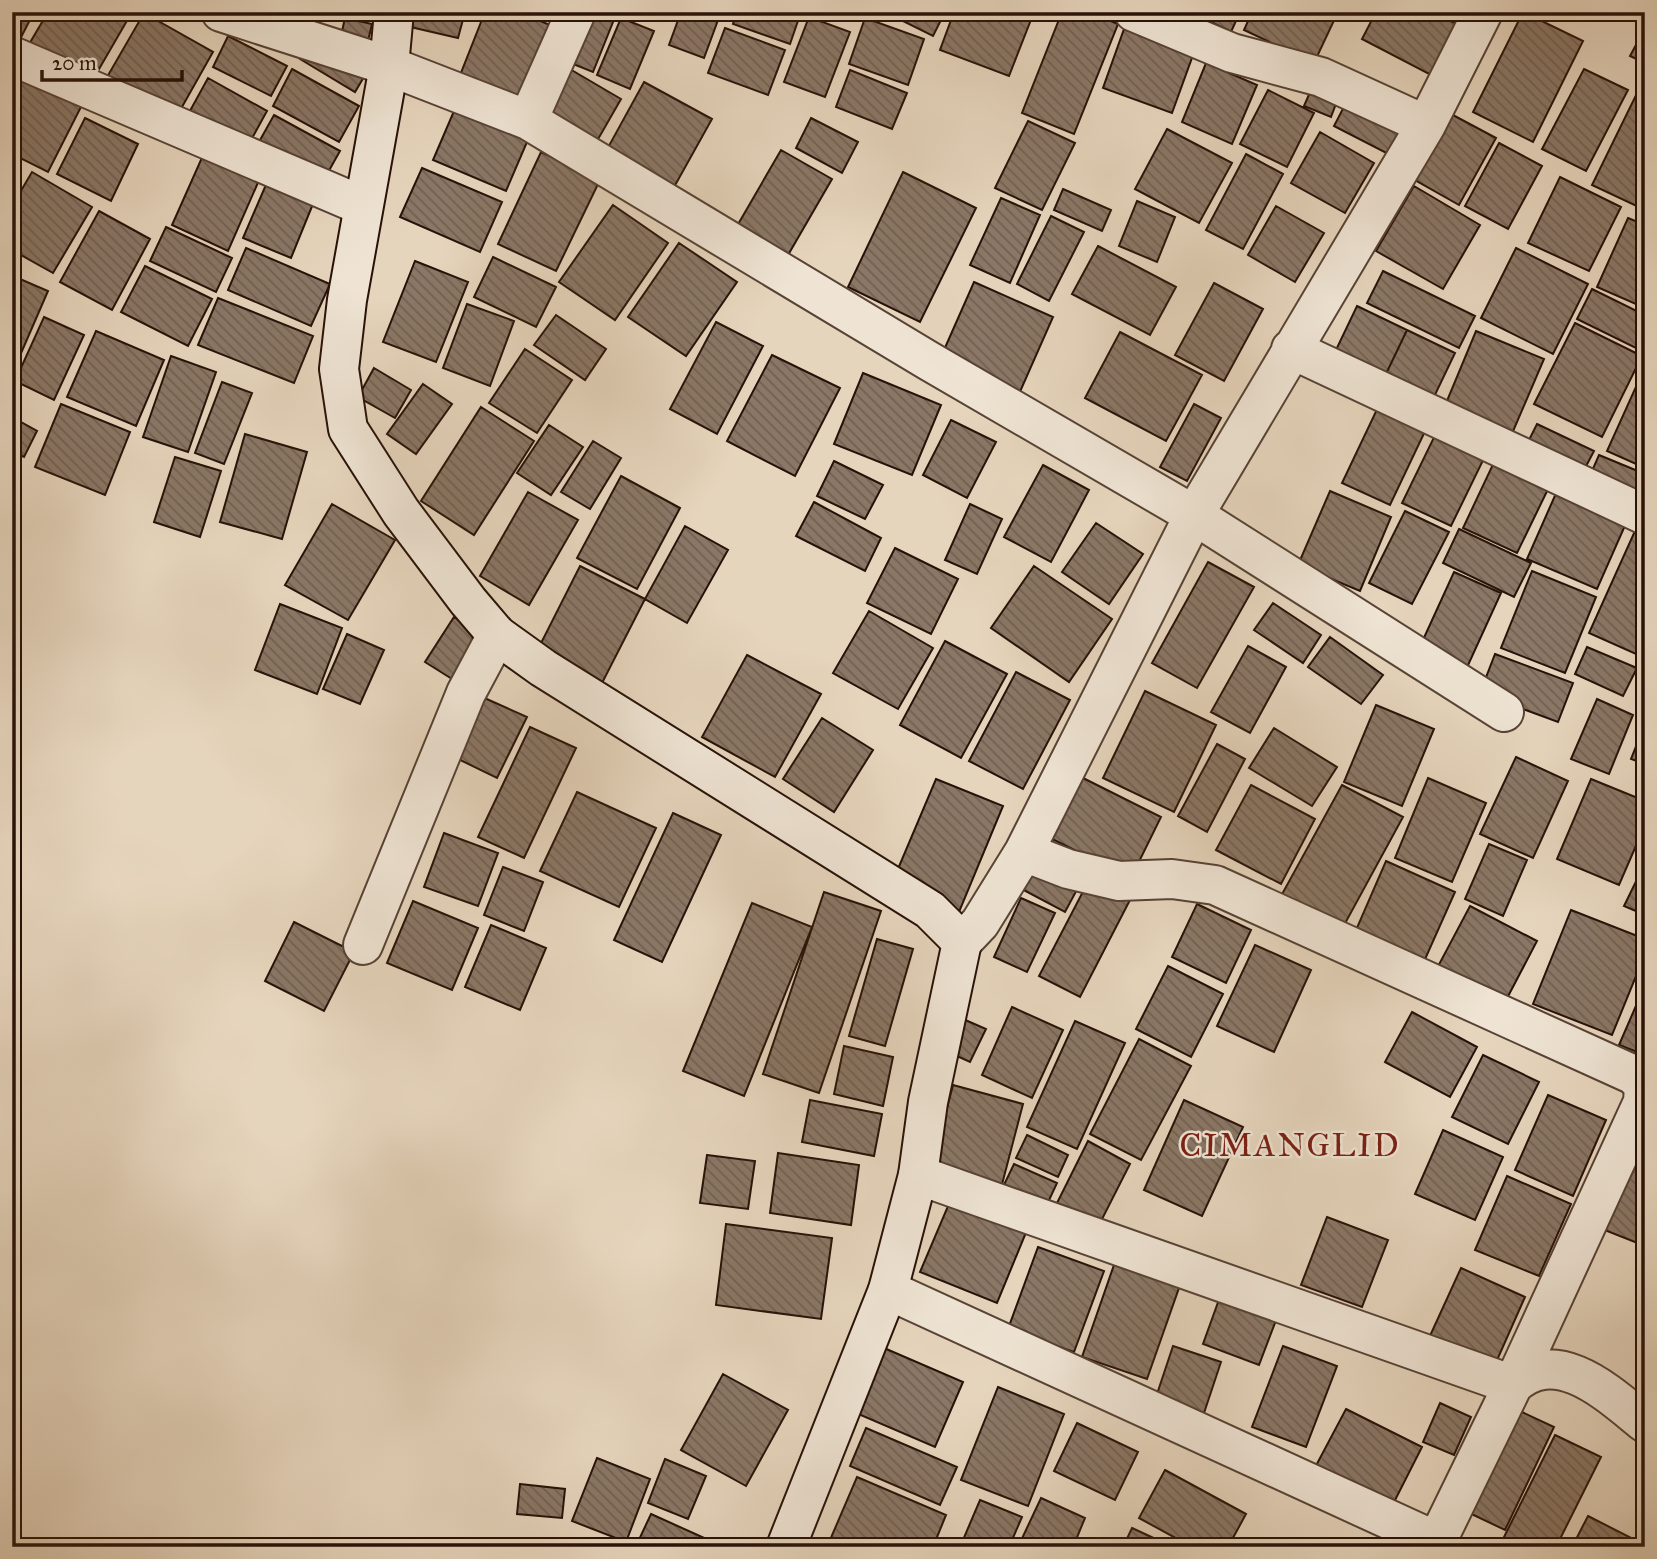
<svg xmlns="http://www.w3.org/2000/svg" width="1657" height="1559" font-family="'IM FELL Great Primer',serif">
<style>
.building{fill:url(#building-back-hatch);stroke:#271108;stroke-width:2}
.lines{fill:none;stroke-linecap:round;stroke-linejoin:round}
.street-casing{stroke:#574235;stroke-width:42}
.secondary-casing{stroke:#271108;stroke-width:42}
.street{stroke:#efe4d4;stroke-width:38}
.secondary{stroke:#efe4d4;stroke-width:38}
.labels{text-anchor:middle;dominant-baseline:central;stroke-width:5;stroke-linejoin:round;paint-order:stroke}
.quarter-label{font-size:32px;letter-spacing:2px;fill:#7a1f14;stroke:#efe4d4}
</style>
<defs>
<pattern id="building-back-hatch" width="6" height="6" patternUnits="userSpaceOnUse" patternTransform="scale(1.75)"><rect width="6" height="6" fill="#8a7766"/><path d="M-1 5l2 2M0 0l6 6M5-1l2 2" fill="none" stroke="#716052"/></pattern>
</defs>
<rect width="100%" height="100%" fill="#e6d5bd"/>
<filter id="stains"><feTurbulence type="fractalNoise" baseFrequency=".00286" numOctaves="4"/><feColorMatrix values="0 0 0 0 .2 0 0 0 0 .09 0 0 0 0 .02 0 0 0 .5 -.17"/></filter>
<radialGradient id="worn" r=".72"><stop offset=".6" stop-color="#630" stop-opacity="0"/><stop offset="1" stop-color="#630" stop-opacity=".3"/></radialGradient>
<path class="building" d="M12,12H34L13,53L12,52Z
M48,12H132L91,83L28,46Z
M326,12H368L366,21Z
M409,12H465L458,38L406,26Z
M485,12H519L557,28L524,110L457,83Z
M582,12H617L593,72L563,60Z
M681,12H721L704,58L669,45Z
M737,12H801L790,44L733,24Z
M885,12H945L933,36Z
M954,12H1034L1009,76L940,50Z
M1062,12H1089L1118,24L1074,134L1022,113Z
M1191,12H1240L1231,32Z
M1252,12H1338L1314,63L1244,30Z
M1376,12H1433L1457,24L1431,75L1362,39Z
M1523,12L1583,41L1533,142L1473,112Z
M144,13L213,52L173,123L103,84Z
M809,17L850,32L825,97L784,82Z
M345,18L372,24L365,54L338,49Z
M621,18L654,31L630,89L597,75Z
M865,18L924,39L908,85L849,64Z
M725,28L785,50L768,95L708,73Z
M1645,28V63L1630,56Z
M1124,29L1193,55L1172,113L1103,88Z
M228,36L287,66L271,96L213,67Z
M310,42L365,75L355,92L300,59Z
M1206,63L1257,85L1232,144L1182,122Z
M563,65L621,99L593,148L534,115Z
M12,66L83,103L48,172L12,154Z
M292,69L359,106L339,142L273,106Z
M1584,69L1628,90L1586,171L1542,149Z
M850,70L907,93L892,129L836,107Z
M208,78L267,111L245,151L186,118Z
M644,82L712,119L673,189L605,153Z
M1314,83L1340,93L1331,117L1304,106Z
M1639,89L1645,92V210L1592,185Z
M1268,90L1314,113L1287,167L1240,144Z
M1348,99L1410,131L1396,158L1334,126Z
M457,104L530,135L506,191L433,160Z
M1451,114L1496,138L1459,205L1415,180Z
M274,115L340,151L321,185L255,149Z
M85,118L138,144L111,201L57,174Z
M811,118L858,142L842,173L796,148Z
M1028,121L1075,143L1042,210L995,188Z
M1167,129L1232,163L1199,223L1135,189Z
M1320,132L1374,163L1345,213L1291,183Z
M1499,143L1542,166L1508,229L1465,206Z
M781,150L832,179L784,262L733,233Z
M541,152L600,180L556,271L498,244Z
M204,153L260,178L228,251L172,225Z
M1246,154L1283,174L1243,249L1206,230Z
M422,168L502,202L480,252L400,217Z
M32,172L92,207L53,273L12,250V206Z
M903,172L976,208L920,322L848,287Z
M1560,177L1621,207L1589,271L1528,243Z
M268,180L315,199L291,258L243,238Z
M1414,186L1480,225L1443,289L1376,251Z
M1063,189L1111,210L1102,231L1054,210Z
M1001,198L1040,215L1010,283L970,265Z
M1137,201L1175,217L1157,262L1119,246Z
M613,205L668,243L615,320L559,282Z
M1276,206L1324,233L1295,282L1248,255Z
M99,211L150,239L112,310L60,282Z
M1051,216L1084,232L1049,301L1017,284Z
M1628,218L1645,225V308L1597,287Z
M166,227L232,258L216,292L150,261Z
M679,243L737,282L686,356L628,317Z
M1098,246L1176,287L1150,335L1072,294Z
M246,248L330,284L311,326L228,290Z
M1516,248L1588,284L1553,354L1481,318Z
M493,257L556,287L536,327L474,297Z
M415,261L468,282L436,362L383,342Z
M145,266L212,299L188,346L121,312Z
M1383,271L1475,316L1459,348L1367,303Z
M13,276L48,291L12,374V278Z
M974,282L1053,317L1019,394L940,359Z
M1214,283L1263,309L1224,381L1175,355Z
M1592,289L1645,315L1644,352L1577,319Z
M218,298L313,336L294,383L198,345Z
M467,304L514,321L490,386L443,368Z
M1357,306L1407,330L1385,376L1335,352Z
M556,315L606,349L585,380L534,345Z
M44,317L84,335L54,400L15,381Z
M716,322L763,346L717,434L670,409Z
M1575,323L1642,356L1602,437L1534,404Z
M1407,330L1455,353L1433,399L1385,376Z
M96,331L164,360L136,426L67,397Z
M1476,331L1544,359L1511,436L1444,408Z
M1120,332L1202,375L1166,441L1085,398Z
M525,349L572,380L537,433L489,403Z
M772,355L840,388L795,476L727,441Z
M171,356L216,372L188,452L143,437Z
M374,368L411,390L395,418L358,397Z
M863,373L941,405L912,475L834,444Z
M1639,380L1645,383V468L1607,451Z
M222,382L252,393L224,464L195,453Z
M423,384L452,404L416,454L387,434Z
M1380,403L1428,425L1390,505L1342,483Z
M61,404L130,432L105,495L35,467Z
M1194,404L1221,418L1187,481L1160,467Z
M481,407L534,441L474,535L421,501Z
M12,417L37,431L24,457L12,451Z
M951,420L996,442L967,498L923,475Z
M1537,424L1594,451L1582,474L1525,448Z
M549,425L583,447L551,495L517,473Z
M1440,425L1489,448L1451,526L1402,503Z
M245,434L307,452L282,539L220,522Z
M593,441L621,458L590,509L561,492Z
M1599,455L1645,474V494L1588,480Z
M175,457L221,471L200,537L154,522Z
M1496,458L1551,483L1517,553L1463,528Z
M834,461L883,485L865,519L817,496Z
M1043,465L1089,490L1051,562L1004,537Z
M621,476L680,508L637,589L577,558Z
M1561,482L1631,512L1597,589L1527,559Z
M1330,491L1391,517L1360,591L1298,565Z
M528,492L578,520L529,605L480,576Z
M814,502L881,538L865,571L796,536Z
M332,504L395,540L348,620L285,585Z
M970,504L1002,519L977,574L945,560Z
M1405,511L1449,532L1412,604L1369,583Z
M1639,522L1645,525V658L1589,633Z
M1096,523L1143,554L1109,604L1062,572Z
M685,526L728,550L687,623L645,599Z
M1459,529L1531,563L1514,597L1443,563Z
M895,548L958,579L931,634L867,603Z
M1208,562L1254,587L1197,688L1152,663Z
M580,566L645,599L600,687L535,655Z
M1034,566L1112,619L1069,682L991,628Z
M1532,571L1596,597L1565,673L1501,648Z
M1454,572L1501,593L1464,674L1417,653Z
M1273,603L1321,635L1303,663L1254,630Z
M280,604L342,628L317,694L255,670Z
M869,611L933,648L898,709L833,673Z
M454,617L481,635L452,679L425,662Z
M347,634L384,650L360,704L323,689Z
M1330,637L1383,675L1361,704L1308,667Z
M945,641L1007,674L961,758L900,725Z
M1248,646L1286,667L1250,733L1211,712Z
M1587,647L1637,668L1623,696L1575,674Z
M1495,654L1573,683L1558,722L1480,693Z
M747,655L821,694L775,777L702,737Z
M1016,672L1070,700L1023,789L969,761Z
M1145,691L1216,725L1174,812L1103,778Z
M480,696L527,717L497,778L452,756Z
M1597,699L1633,715L1609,774L1571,759Z
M1376,705L1434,729L1402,806L1344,782Z
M822,718L873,750L834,812L783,779Z
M1645,724V764L1631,759Z
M530,727L576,748L524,858L478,837Z
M1274,728L1337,767L1312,806L1249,768Z
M1217,744L1245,759L1207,832L1178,816Z
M1516,757L1568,781L1533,858L1480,834Z
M1077,775L1161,817L1131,878L1046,836Z
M1428,778L1486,803L1452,882L1395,858Z
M936,779L1003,806L959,912L892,883Z
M1591,779L1645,801V825L1619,885L1557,859Z
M1251,785L1315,819L1281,884L1216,850Z
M1342,785L1403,817L1342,929L1281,896Z
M577,792L656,828L619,907L540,871Z
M673,813L721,835L662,962L614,940Z
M444,833L498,853L478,906L424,887Z
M1489,844L1527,860L1503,916L1465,899Z
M1033,860L1080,884L1065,912L1018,887Z
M1386,861L1455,892L1422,966L1353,937Z
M1645,863V915L1624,906Z
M503,867L543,882L524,931L484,915Z
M1089,880L1130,900L1080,997L1039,976Z
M824,892L881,911L819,1093L763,1074Z
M1021,898L1055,913L1027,972L994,957Z
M413,901L478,928L452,990L387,963Z
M752,903L812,927L744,1096L683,1071Z
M1197,904L1251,930L1226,983L1172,957Z
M1470,906L1537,941L1503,1006L1435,972Z
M1571,910L1645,939V954L1612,1035L1533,1004Z
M294,922L354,952L324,1011L265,981Z
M491,925L546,948L520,1010L465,987Z
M877,939L913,949L885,1046L849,1036Z
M1255,945L1311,970L1274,1052L1217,1026Z
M1168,966L1223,994L1191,1057L1136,1029Z
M1645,985V1055L1619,1045Z
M1012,1007L1063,1030L1032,1098L982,1075Z
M1412,1012L1477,1047L1450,1097L1385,1062Z
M963,1019L986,1029L970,1062L948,1052Z
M1075,1021L1125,1043L1077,1149L1027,1127Z
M1139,1039L1191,1066L1141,1160L1090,1134Z
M844,1046L893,1057L883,1106L834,1094Z
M1483,1055L1539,1082L1508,1144L1452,1117Z
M953,1085L1023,1104L1000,1192L930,1173Z
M1548,1095L1606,1120L1573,1196L1515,1170Z
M810,1100L882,1114L874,1156L802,1142Z
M1184,1100L1243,1127L1202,1216L1144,1190Z
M1443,1130L1503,1157L1475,1220L1415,1194Z
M1645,1131V1246L1602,1229Z
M1027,1135L1068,1155L1058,1177L1016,1158Z
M1088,1141L1130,1164L1095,1233L1053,1211Z
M778,1153L859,1165L851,1225L770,1213Z
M707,1155L755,1161L748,1209L700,1203Z
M1014,1164L1057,1183L1044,1211L1001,1191Z
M1507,1176L1571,1204L1539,1276L1475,1250Z
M951,1199L1027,1230L997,1303L920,1272Z
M1327,1217L1388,1240L1362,1307L1301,1285Z
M726,1224L832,1238L821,1319L716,1305Z
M1038,1247L1104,1271L1074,1352L1008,1329Z
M1115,1262L1180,1285L1147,1379L1082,1357Z
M1461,1268L1525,1297L1494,1367L1429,1338Z
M1221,1294L1278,1315L1259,1365L1203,1344Z
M1173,1346L1221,1362L1202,1419L1154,1403Z
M1283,1346L1337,1366L1306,1447L1252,1427Z
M884,1348L963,1382L935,1447L856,1413Z
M723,1374L788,1410L746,1486L681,1450Z
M998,1387L1064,1414L1028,1506L961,1480Z
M1440,1403L1471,1417L1454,1455L1423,1442Z
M1509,1406L1554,1427L1505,1530L1461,1509Z
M1346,1409L1422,1447L1388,1514L1311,1475Z
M1077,1423L1138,1452L1115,1500L1054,1471Z
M866,1428L957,1467L940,1505L850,1466Z
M1555,1435L1601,1457L1556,1547H1508L1501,1543Z
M597,1458L650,1479L626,1542L572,1521Z
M665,1459L706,1476L688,1519L648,1503Z
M1165,1470L1246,1514L1228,1547H1192L1139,1518Z
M857,1477L946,1515L933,1547H827Z
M520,1484L565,1489L562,1518L517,1514Z
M1041,1498L1085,1518L1073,1547H1018Z
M980,1500L1022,1517L1009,1547H960Z
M651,1514L711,1541L708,1547L636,1546Z
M1588,1516L1645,1545L1644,1547H1572Z
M1132,1528L1173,1547H1123Z"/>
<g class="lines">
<g class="street-casing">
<path id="street" d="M221,12L389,66L528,120L929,361L1194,515L1504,712
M1134,12L1232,53L1321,77L1426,125
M12,56L363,206
M528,120L576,12
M1291,349L1645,515
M1024,852L1068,869L1119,881L1172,879L1215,885L1634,1075L1644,1086L1643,1102L1513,1385L1434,1547
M962,942L980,923L1024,852L1194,515L1426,125L1483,12
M363,945L466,693L497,635
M918,1175L1513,1385C1557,1344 1609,1394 1645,1423
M888,1290L1436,1541"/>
</g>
<g class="secondary-casing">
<path id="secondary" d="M394,12L389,66L347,300L339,369L348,429L401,512L468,601L497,635L543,668L930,910L962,942L928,1102L918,1175L888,1290L786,1547"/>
</g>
<use href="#street" class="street"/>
<use href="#secondary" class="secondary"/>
</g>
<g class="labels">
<g class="quarter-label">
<text x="1290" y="1145">CIMANGLID</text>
</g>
</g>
<rect width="1657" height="1559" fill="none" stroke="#e6d5bd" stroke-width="42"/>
<rect x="14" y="14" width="1629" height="1531" fill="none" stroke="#271108" stroke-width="3.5"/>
<rect x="21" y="21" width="1615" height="1517" fill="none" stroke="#271108" stroke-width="2"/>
<path d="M42 70v10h140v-10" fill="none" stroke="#271108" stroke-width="3.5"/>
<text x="52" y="70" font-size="21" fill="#271108" stroke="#efe4d4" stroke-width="5" paint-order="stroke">20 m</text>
<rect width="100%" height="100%" filter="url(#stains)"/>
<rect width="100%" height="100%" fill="url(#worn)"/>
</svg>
